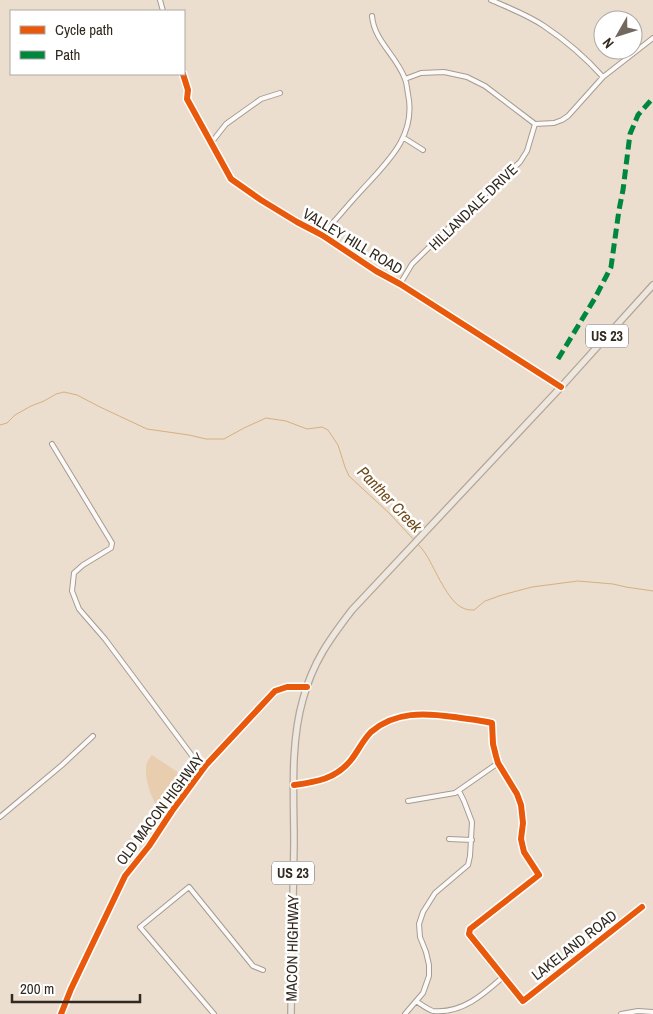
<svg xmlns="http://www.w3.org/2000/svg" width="653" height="1014" font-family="'Archivo Narrow',sans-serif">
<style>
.green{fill:#e8cdae}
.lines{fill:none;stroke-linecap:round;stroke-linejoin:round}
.stream{stroke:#d7af7e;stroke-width:1}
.minor-casing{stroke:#a69b90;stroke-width:6}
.primary-casing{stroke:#b3a696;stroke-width:8}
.minor{stroke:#fcfaf8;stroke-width:4}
.primary{stroke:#eee7e0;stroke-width:5.5}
.quiet{stroke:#00873e;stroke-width:5;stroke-dasharray:10 5;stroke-linecap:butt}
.cycleway-casing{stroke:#fff;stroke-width:9}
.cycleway{stroke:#e8590c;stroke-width:6}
.labels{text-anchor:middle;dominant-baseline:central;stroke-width:5;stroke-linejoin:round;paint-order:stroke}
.shield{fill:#fff;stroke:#706962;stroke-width:1}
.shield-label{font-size:14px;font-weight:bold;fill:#32291f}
.street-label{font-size:15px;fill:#32291f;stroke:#fff}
.water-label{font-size:16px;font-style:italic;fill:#6f4b1b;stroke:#fff}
</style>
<rect width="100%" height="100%" fill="#ebdecf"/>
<path class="green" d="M152,755L191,781L165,817C154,807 142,777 147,762C148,760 150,758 152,755Z"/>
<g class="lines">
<path class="stream" d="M0,425L7,423L15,415L31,406L44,401L56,394L64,392L77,395L100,407L147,429L189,435L206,439H224L244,428L266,418L286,421L307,429L322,427L328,430L338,445L345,467L349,476L389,513L415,541
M418,544C421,548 425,552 427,556C435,569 448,602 463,608C466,610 471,610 474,610L485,601L502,595L532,587L578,581L613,584L626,587L653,591"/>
<g class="minor-casing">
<path id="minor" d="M160,0L163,11
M491,0C509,8 528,15 544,26C565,40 586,58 603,77
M183,74L188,90L187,99L231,179L261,200L297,222L322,235L376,271L400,284L561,387
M405,79L421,73L444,72L467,77L485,86L535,124L554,123L562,120L568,116L603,77L653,38
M404,138L423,150
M211,143L226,124L261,99L280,93
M322,235C335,221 347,206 360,192C386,163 417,137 408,94C407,89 407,84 405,79C397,56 374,41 372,16
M400,284L412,264L463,214L520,162L527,151L535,124
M52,444L112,543L111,548L83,565L74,573L72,591L79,609L105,639L193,757L206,765
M294,785C316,782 336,779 351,760C358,751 363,740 371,732C395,711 425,713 454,717C467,719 480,720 492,723L493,744L496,756L498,763L517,794L521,805L523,823L521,839L524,852L539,875L470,929L469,934L523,1001L642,907
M408,801L455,793L498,763
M0,817L62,765L93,736
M449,839L472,840
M416,1001C422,1005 427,1009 433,1011C462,1014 484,994 503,977
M61,1014L71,989L125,876L149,846L172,811L206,765L275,691L287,687H307
M214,1014L140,927L189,887L253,966L263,970
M405,1014L423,993L429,976V965L426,952L420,937L419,924L423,912L435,893L468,865L470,856L472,822L464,801L459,791
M621,1014L638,1011L653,1012"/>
</g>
<g class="primary-casing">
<path id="primary" d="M291,1014C292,957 293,900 294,843C294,796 290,744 303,699C313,662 329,640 352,610L561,387L653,285"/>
</g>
<use href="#minor" class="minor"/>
<use href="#primary" class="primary"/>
<path class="quiet" d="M558,359L595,298L611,267L619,210L623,190L630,134L638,115L653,98"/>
<g class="cycleway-casing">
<path id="cycleway" d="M183,74L188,90L187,99L231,179L261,200L297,222L322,235L376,271L400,284L561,387
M294,785C316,782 336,779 351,760C358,751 363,740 371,732C395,711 425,713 454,717C467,719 480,720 492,723L493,744L496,756L498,763L517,794L521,805L523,823L521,839L524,852L539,875L470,929L469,934L523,1001L642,907
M61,1014L71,989L125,876L149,846L172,811L206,765L275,691L287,687H307"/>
</g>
<use href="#cycleway" class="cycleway"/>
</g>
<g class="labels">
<g class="shield">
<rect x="586" y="324.5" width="42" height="23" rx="4"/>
<rect x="272" y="861.5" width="42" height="23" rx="4"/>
</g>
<g class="shield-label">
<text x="607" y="336">US 23</text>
<text x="293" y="873">US 23</text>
</g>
<g class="street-label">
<text transform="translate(473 207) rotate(-44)">HILLANDALE DRIVE</text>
<text transform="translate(353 241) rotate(31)">VALLEY HILL ROAD</text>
<text transform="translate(160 809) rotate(-53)">OLD MACON HIGHWAY</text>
<text transform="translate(574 945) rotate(-38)">LAKELAND ROAD</text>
<text transform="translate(292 948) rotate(-89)">MACON HIGHWAY</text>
</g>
<g class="water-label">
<text transform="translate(390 499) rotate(46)">Panther Creek</text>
</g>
</g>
<rect x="10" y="10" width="175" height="65" fill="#ffffff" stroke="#ada9a5"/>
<rect x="20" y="26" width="25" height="8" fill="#e8590c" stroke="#ada9a5"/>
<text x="55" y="35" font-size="15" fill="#32291f">Cycle path</text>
<rect x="20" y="51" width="25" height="8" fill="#00873e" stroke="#ada9a5"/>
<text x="55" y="60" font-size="15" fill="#32291f">Path</text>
<g transform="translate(618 35) rotate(231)"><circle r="24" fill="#ffffff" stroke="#ada9a5"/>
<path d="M0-4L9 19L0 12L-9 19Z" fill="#73685d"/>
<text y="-8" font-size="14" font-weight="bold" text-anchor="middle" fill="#32291f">N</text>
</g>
<path d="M12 994v8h128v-8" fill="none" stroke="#32291f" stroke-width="2.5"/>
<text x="20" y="994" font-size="15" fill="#32291f" stroke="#ffffff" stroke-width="4" paint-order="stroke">200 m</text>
</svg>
